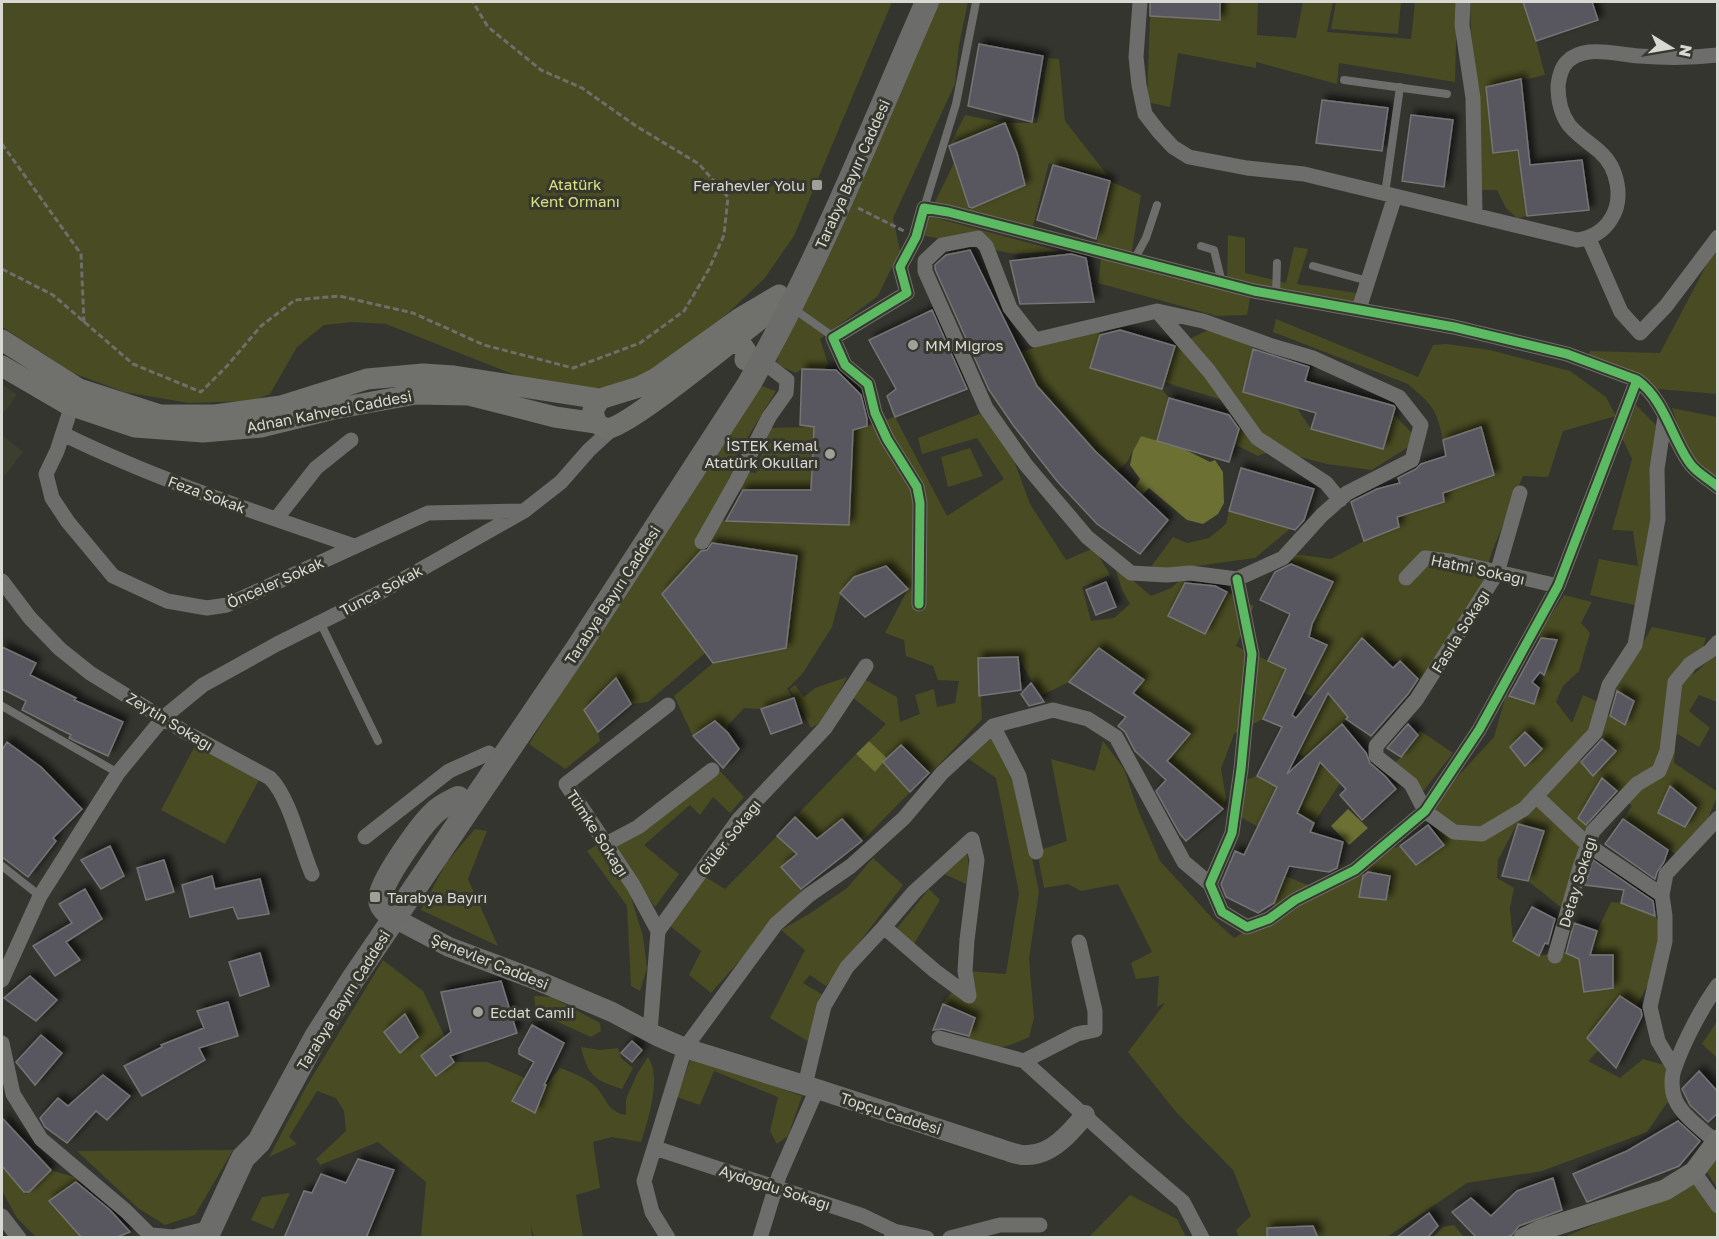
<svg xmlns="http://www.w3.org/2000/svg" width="1719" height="1239" font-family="'Golos Text',sans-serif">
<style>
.built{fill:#3c3e2e}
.green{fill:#494b22;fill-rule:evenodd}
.water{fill:#6c7033}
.building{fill:#59575f;stroke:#747474;stroke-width:1.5;filter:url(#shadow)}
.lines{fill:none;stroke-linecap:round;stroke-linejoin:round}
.path{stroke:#6e6e6b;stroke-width:3;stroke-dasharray:6 3;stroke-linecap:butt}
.service{stroke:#6d6d6b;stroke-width:8}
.minor{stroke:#6d6d6b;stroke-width:15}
.tertiary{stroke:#6d6d6b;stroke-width:20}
.secondary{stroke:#70706c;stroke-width:21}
.primary{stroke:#6c6d6a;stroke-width:24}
.cycleway-casing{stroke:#36372d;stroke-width:13}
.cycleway{stroke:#5cba63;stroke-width:9}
.poi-dot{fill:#9fa09a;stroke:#36372d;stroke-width:2}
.labels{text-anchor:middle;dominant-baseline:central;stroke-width:6;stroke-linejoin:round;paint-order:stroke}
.street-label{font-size:15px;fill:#d8d9d3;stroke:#36372d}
.park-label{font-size:15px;fill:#d9e180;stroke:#36372d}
.poi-label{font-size:15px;fill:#d8d9d3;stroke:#36372d;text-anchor:start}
</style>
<defs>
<filter id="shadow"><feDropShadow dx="5" dy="-5" stdDeviation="3" flood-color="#0009"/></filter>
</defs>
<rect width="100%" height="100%" fill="#34352f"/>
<path class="built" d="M2,384L17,395L2,415Z
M2,435L23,452L2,479Z"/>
<path class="green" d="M2,2H892L794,236L764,279L714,326L667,364L623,385L580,390L528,380L386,324L353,322L324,325L297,347L270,394L251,401L189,403L124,392L73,373L2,327Z
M936,2H968L959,45L955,84L893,218L900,250L878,296L820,339L828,364L824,369H802L796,373L776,364L786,330Z
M1220,2H1258L1257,35L1296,38L1303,2H1333L1327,32L1411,39L1415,2H1457L1455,82L1339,63L1337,84L1256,62V68L1178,53L1170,107L1147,102L1150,16L1219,20Z
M1336,2H1401L1398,34L1331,29Z
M1470,2H1523L1536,41L1545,75L1486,88L1493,153L1517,150L1527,216L1517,218L1506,208L1497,190H1477Z
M1048,58L1059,59L1065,121L1108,176L1049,163L1032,230L934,204L954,163L969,209L1025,185L1017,153L1005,123L949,147L965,115L1005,123H1037Z
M1110,181L1141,195L1131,256L1096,247Z
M925,215L1059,251L1014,254L921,235Z
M1228,235L1245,238V273L1286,283L1294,247L1308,249L1297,284L1357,293L1355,306L1227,281Z
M1717,245V394L1657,389L1585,366L1590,351L1660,353Z
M1101,258L1208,285L1250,298L1247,315L1217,316L1098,283Z
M1276,319L1418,377L1433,345L1446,344L1490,350L1570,371L1606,397L1616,416L1563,431L1548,477L1523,476L1491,554L1484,579L1469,609L1420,681L1400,661H1386L1362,638L1322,686L1349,716L1312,755L1340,783L1314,823L1297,813L1319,764L1298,753L1324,701L1304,693L1327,645L1309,637L1312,624L1333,583L1297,566L1286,553L1331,559L1364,541L1399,527L1397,517L1444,503L1443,493L1494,474L1481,427L1443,440C1436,408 1433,406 1408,384L1273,332Z
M1101,329L1091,368L1162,389L1169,398L1157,441L1141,436L1127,462L1116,472L1095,451L1037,386L1020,352Z
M1210,329L1253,347L1243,392L1297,408L1311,429L1383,449L1393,414L1419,440L1372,470L1327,464L1273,450L1258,456L1234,444L1241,419L1232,416L1235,404L1164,382L1175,346Z
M756,384L776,391L728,470L756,473L769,428L814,427L811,490H727L703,548L662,594L705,653L648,702L631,704L616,678L585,710L598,732L600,741L565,769L529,744Z
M1636,405L1656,425L1654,519L1638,606L1590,595L1599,559L1638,566L1633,531L1612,530L1632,459L1622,438Z
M1672,408L1717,417V480L1687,455Z
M982,413L1009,447L1030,504L1066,560L1094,548L1110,575L1082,587L1091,621L1114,618L1130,604L1122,590L1114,564L1151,596L1171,588L1186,575L1190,574L1169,616L1205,634L1227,592L1254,606L1236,646L1286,669L1263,719L1234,734L1221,769L1226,798L1223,809L1167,761L1190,734L1133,693L1143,680L1099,648L1069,682L1040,696L1018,657L979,658L982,719L930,774L901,745L887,758L869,741L886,724L852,697L864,679L897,697L900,722L920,714L915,695L934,689L937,707L955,703L959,681L938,680L933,666L906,656L904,640L885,633L908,589L886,566L854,577L841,593L832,627L803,673L787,689L794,698L760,709L744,708L728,725V733L715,721L693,736L674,696L713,663L786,647L797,556L709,543L721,520L849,525L853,430L895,417L947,516L1004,479L977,438L922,454L918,438Z
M970,448L983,476L948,487L941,457Z
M1229,511L1291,528L1255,558L1174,569L1150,568L1173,537L1187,543L1209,538L1226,524Z
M1564,595L1592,602L1581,623L1590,633L1579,671L1563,686L1556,702L1572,723L1583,695L1598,702L1587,737L1578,757L1593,776L1616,751L1595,733L1605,713L1625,725L1634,701L1615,690L1652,627L1706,638L1693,675L1717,652V702L1699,695L1689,711L1710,728L1699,747L1676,733L1674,763L1718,792L1717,797L1701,835L1682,858L1623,819L1632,806L1602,778L1578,818L1589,827L1590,858L1584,885L1562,908L1528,881L1543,831L1517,824L1498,860L1497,878L1514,888L1510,908L1513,941L1539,956L1563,951L1579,959L1613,987V955H1590L1597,931L1611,902L1621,903L1655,916L1671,941L1636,1007L1620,996L1587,1038L1599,1050L1588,1061L1620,1078L1643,1059L1671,1067L1669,1100L1647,1132L1542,1171L1467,1183L1387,1237H1318L1313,1226L1268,1228L1269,1237H1239L1236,1230L1251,1216L1233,1170L1176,1112L1128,1052L1165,1003L1157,1007L1159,976L1136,979L1131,963L1152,952L1118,884L1081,891L1068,884L1044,888L1037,851L1067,841L1051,759L1095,771L1103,741L1124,769L1138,810L1160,861L1212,918L1234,938L1268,918L1285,876L1321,890L1381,852L1400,846L1416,865L1444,845L1428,809L1494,737L1506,695L1534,704L1556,640L1537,637ZM1524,732L1542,749L1525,766L1511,747ZM1669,787L1696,808L1685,826L1658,813ZM1364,871L1390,876L1386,900L1359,896Z
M847,677L825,720L811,728L790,689L795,685L804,697L815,688Z
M996,730L1016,779L1039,892L1029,958L1034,1018L1029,1037C1004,1049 992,1050 966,1043L974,1017L943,1004L967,971L1006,974L1019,893L996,778L966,757Z
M1419,730L1453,753L1421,794L1391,766C1402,757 1416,744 1419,730Z
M196,744L260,778L225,844L161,810Z
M856,754L875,772L883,762L910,792L862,841L842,819L817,839L795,817Z
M718,769L744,797L730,813L713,797L700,815L690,805L644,845L679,874L655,907L612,845Z
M1257,776L1277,787L1258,827L1232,812L1237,783Z
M475,829L487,831L468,879L498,946L421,910L446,863Z
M777,836L797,854L781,867L802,890L711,993L689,975L701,951L670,926L704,876L725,889Z
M597,845L616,870L631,897L643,936L647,968L640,991L631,986L627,906L587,851Z
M967,852L969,868L966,884L942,873Z
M873,858L903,885L826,986L810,975L803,983L823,995L809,1042L770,1018L805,950L781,930L809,914L847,888Z
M929,889L940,900L911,949L893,933Z
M383,960L423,991L446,1039L421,1056L436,1076L454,1062H487L525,1078L512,1101L535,1113L546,1085L560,1068C573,1073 585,1077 595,1086C608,1099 606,1111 626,1115V1099L637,1074L648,1057C662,1077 648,1121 641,1142L612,1137L593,1142L600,1188L576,1195L583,1237H534L531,1226L532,1237H421L426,1182L378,1142L320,1165L316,1159L346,1131L344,1111L336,1098L317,1091L289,1137L297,1144L269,1157L306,1087Z
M534,996L552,997L600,1023L601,1031L591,1037L536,1012Z
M1717,1021V1058L1702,1044Z
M581,1047L600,1050L618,1048L621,1058L633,1068L622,1089C594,1080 588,1076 581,1047Z
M692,1055L802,1096L788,1136L777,1144L770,1131L778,1097L714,1071L700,1105L677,1097Z
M233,1150L195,1215L165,1225L138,1208L77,1151Z
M1717,1155V1188L1704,1167Z
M2,1166L26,1194L51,1170L80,1179L49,1201L82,1237H36L17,1218L2,1191Z
M1694,1172L1717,1206V1237L1562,1238L1610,1218Z
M290,1193L273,1229L251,1220L262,1197Z
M1130,1195L1177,1219L1186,1237H1089Z
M1454,1225L1464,1237H1433L1443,1227Z"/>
<path class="water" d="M1141,436L1182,448L1210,462L1215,460L1223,472L1224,503L1218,514L1203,524L1187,520L1149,488L1143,494L1135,487L1140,479L1130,465L1133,451Z
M869,741L887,758L875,772L856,754Z
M1348,809L1368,828L1349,845L1331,826Z"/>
<path class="building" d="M1150,2H1220V20L1150,16Z
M1523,2H1592L1598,20L1536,41Z
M979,44L1043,56L1032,122L968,106Z
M1521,79L1530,165L1582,160L1589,210L1527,216L1518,150L1493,153L1486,87Z
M1322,100L1388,108L1382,151L1316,143Z
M1411,115L1453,120L1444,187L1402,181Z
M1005,123L1017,153L1025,185L972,208L969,207L949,146Z
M1053,165L1110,181L1096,239L1037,220Z
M970,250L1037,386L1095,451L1168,520L1140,554L1097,524L1057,481L1013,425L989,390L935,269V265L946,255Z
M1071,254L1086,258L1094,302L1020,304L1010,261Z
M932,310L967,389L895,417L887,396L896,389L869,340Z
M1120,330L1175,346L1162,389L1090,368L1100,335Z
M1253,349L1309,367L1305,381L1394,406L1395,408L1383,449L1311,429L1316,413L1243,392Z
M802,369L836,370L861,395L867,419V426L853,430L849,525L726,521L743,490H811L814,427L800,425Z
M1169,398L1229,415L1239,429L1229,462L1157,441Z
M1481,427L1494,475L1443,493L1444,502L1397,517L1399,527L1364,541L1351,502L1377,489L1400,483L1398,478L1416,469L1421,464L1446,456L1443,440Z
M1241,468L1314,489L1304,520L1295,530L1229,511Z
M712,543L797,556L786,648L713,663L662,594L701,551L707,550Z
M1291,564L1333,582L1312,624L1309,637L1327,645L1292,715L1296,718L1362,638L1393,668L1400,661L1418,679L1408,694L1371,736L1346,719L1348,717L1328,693L1287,774L1342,724L1366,753L1370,763L1385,776L1396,789L1362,820L1340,795L1346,789L1320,762L1297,813L1314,823L1310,832L1343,842L1337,868L1329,872L1289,866L1274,903L1258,913L1226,897L1221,884L1235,851L1244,855L1277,787L1257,776L1282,727L1263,719L1286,669L1268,661L1290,614L1260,600L1275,572Z
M886,566L908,589L865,617L840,593L854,577Z
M1106,582L1116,607L1096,615L1086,590Z
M1185,583L1215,586L1227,592L1205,634L1168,616Z
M1541,638L1557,640L1544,675L1540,672L1532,682L1539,688L1534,704L1509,696Z
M2,647L36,663L30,675L76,698L74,700L123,722L108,756L75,741L69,738L71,735L22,710L26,701L2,689Z
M1099,648L1144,680L1133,693L1190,734L1167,761L1223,809L1186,841L1180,834L1156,791L1166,780L1135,751L1125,732L1118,726L1126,717L1069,682Z
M1018,657L1021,690L979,696L978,658Z
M616,678L631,704L598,732L584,710Z
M1031,683L1040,696L1044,702L1029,706L1021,694Z
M1617,691L1634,701L1625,725L1610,716Z
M794,698L802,723L771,734L761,709Z
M715,721L728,733L739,749L723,768L693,736Z
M1408,724L1418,735L1401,757L1387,748Z
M1525,732L1542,749L1525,766L1510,747Z
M1602,739L1616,751L1593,776L1581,762Z
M7,742L41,767L82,809L53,838L56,841L28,877L2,857V750Z
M901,745L929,773L910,792L883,762Z
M1602,778L1617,791L1586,825L1578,818Z
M1670,786L1696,808L1685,827L1658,813Z
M795,817L817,839L842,819L862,841L801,889L781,867L797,854L777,836Z
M1623,819L1668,850L1664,862L1657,872L1655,879L1605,844Z
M1518,824L1544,831L1528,881L1502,876Z
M1428,825L1444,845L1416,865L1400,846Z
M110,846L124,876L101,889L81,860Z
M164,860L174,892L146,900L137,868Z
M1593,860L1653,901L1655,916L1621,903L1624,890L1585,885Z
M1368,872L1390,876L1386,900L1359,897L1363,876Z
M212,876L215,889L260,879L269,914L238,919L233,907L190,917L182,885Z
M85,889L102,919L66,942L80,960L55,976L33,946L72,923L59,904Z
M1532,907L1555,919L1548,944L1545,943L1539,956L1513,941Z
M1574,923L1597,931L1590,955H1613V988L1584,992L1579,959L1566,953Z
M260,953L269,986L240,996L229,962Z
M30,976L57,1000L36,1021L4,998Z
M501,981L517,1033L450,1056L454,1062L436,1076L421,1056L451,1032L441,992Z
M1620,996L1641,1010L1642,1016L1616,1068L1587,1038Z
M228,1002L238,1036L199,1048L205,1060L142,1096L124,1066L162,1047L161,1045L204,1028L197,1011Z
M943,1004L975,1018L969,1036L942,1029L933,1030Z
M405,1014L418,1037L400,1053L384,1032Z
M532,1025L564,1043L544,1085H546L535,1113L512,1101L534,1062L519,1054V1049Z
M41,1035L62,1053L35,1085L16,1062Z
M632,1041L642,1050L632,1062L621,1053Z
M1699,1071L1718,1092V1113L1708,1122L1690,1105L1682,1089Z
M103,1075L130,1096L107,1120L96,1111L67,1143L45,1127L40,1118L58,1098L68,1106Z
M2,1118L51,1170L29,1192H24L2,1166Z
M1678,1121L1700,1141L1679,1166L1587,1202L1573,1174L1627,1151Z
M358,1159L394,1170L366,1238H284L304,1191L312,1193L321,1174L346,1183Z
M1553,1178L1562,1210L1519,1226L1512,1235L1505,1238H1477L1452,1212L1471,1198L1491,1216L1517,1191Z
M76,1182L110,1210L130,1232L115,1238H82L49,1201Z
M1429,1213L1438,1226L1427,1238H1396Z
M1313,1226L1318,1238H1267V1228Z"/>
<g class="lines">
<path class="path" d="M2,144L81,254L84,323
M858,208L904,231
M2,269L53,295L133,364L201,392L227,366L261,326L295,300L339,296L413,313L484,345L573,368L640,343L684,311L709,269L724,235L728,197L699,164L636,126L582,88L541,70L488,27L473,2"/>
<path class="service" d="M1344,80L1447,94
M1385,194L1400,87
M924,208L956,104L976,2
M1201,246L1214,250L1222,283
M1134,260L1146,238L1157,205
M1313,266L1368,281
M1276,295L1277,263
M794,309L835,338
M320,622L378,741
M2,706L118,773
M2,866L40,896"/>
<path class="minor" d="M1140,2L1136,57L1139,85L1145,114L1159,132L1173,147L1189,157L1247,168L1304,174L1577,240C1592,238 1603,232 1611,219C1624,199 1618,168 1600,152C1590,143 1578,136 1569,125C1561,114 1558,100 1558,86C1559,77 1561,67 1568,61C1574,55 1581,53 1589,52C1605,50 1623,55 1639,56C1665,58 1692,58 1718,55
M1463,2L1462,25L1473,98L1475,215
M978,238L986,246L1010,308L1035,340L1157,311L1203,321L1272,346L1313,358L1399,397L1421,425L1412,460L1347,493L1322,515L1283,558L1237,579L1190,573L1167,575L1131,573L1087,537L1026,465L986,408L925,271V261L942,245Z
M1589,239L1621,312L1640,333L1666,306L1718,237
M1359,309L1395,196
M1157,311L1209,371L1257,438L1326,483L1340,500
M72,405L57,451L46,474L52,498L68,522L113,576L167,601L207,608L227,605L428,513L522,511
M63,434C157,480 255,512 354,546
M1520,493L1497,573L1416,700L1376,746V756L1411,784L1425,811L1454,832L1482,834L1524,809L1595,733L1609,685L1635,645L1658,519L1657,469L1665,416
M276,519L316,468L351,440
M702,542L736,482L769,417L786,393L787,380L762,361
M1406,578L1425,558L1450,561L1558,586
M1237,579L1252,654L1241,769L1232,833L1210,884L1222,912L1247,927L1269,919L1295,900L1355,870L1425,811L1479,730L1558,586L1637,380
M2,581L30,618L60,649L90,673L185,732L270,778C290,798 300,846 312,874
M919,604L920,503L917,487L887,439L875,413L868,384L845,365L833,338L907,293L900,267L916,237L924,208L948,212L1254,291L1454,327L1567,354L1637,380C1664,399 1671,436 1689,462C1695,472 1709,479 1718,487
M993,726L1019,776L1036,852
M1536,796L1588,845L1662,895
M365,837L449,771L489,753
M972,839L977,860L967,940L965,971L969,996L935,971L884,927L914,892Z
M606,844L638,827L712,770
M658,931L633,885L566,784L668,705
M1555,956L1580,867L1593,831L1637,784L1659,771L1667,751L1675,682L1690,664L1710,651L1718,642
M2,980L40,896L118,773L164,717L203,685L277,644L379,593L524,511L561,482L589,450L612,429
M650,1032L658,931L739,819L825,728L866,666
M939,1038L1024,1061L1135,1161L1183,1202L1202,1238
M2,1043L13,1094L41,1139L126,1211L153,1238
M1024,1061L1077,1034L1095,1030V1011L1079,942
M1674,1068L1658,1041L1650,1007L1665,941V916L1662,895L1666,874L1718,818
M805,1085L824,1006L847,967L884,927
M1716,1142C1703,1130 1682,1116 1675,1099C1671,1089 1671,1076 1675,1067C1684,1041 1702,1007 1718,985
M655,1148L863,1216L894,1231
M1694,1172L1718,1206
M2,1216L19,1238
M152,1235L173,1237L210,1228
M668,1238L652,1212L644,1181L685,1048L776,924L809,895L851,866L904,818L942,773L993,726L1053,710L1088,719L1116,737L1184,862L1210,884
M760,1238L779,1176L817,1089
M891,1238L894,1231L927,1238
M950,1238L1000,1225H1040"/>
<path class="tertiary" d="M394,918L449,947L534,979L612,1012L657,1036L685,1048L817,1089L1004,1150C1011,1152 1020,1156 1027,1155C1052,1155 1071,1132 1085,1115"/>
<path class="secondary" d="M771,311C743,331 628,429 606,429L596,423L593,410L600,399L639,387L655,379L740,318L779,295
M2,340L79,389L160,415H215L281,406L367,379L423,374L454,376L600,399
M727,345L731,343L741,344L746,351L745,360
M2,366L67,404L135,427L203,432L261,427L334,409L416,394L469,395L555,417L596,423
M1524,1238L1541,1230L1665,1190L1694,1172L1718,1140"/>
<path class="primary" d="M394,918C388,913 381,908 380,900C377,886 422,824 434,813C441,806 450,802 458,798
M206,1238L243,1158L259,1142L316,1037L353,979L577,649L749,384C819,262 871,130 927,2"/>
<g class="cycleway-casing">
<path id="cycleway" d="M1237,579L1252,654L1241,769L1232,833L1210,884L1222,912L1247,927L1269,919L1295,900L1355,870L1425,811L1479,730L1558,586L1637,380
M919,604L920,503L917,487L887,439L875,413L868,384L845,365L833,338L907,293L900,267L916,237L924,208L948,212L1254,291L1454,327L1567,354L1637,380C1664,399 1671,436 1689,462C1695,472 1709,479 1718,487"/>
</g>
<use href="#cycleway" class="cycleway"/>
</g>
<g class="poi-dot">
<rect x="811" y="179" width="12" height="12" rx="3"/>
<circle cx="913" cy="345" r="6"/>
<circle cx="830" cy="454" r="6"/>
<rect x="369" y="891" width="12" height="12" rx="3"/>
<circle cx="478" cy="1012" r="6"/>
</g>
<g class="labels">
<g class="street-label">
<text transform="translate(852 174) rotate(-66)">Tarabya Bayırı Caddesi</text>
<text transform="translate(329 411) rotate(-11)">Adnan Kahveci Caddesi</text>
<text transform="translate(207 494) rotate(20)">Feza Sokak</text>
<text transform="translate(1478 569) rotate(12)">Hatmi Sokağı</text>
<text transform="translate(275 582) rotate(-24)">Önceler Sokak</text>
<text transform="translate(381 590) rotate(-28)">Tunca Sokak</text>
<text transform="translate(612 595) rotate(-57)">Tarabya Bayırı Caddesi</text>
<text transform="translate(1460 631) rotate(-58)">Fasıla Sokağı</text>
<text transform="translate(170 721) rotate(31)">Zeytin Sokağı</text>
<text transform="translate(598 833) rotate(57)">Tümke Sokağı</text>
<text transform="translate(729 837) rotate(-52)">Güler Sokağı</text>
<text transform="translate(1577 882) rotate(-73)">Detay Sokağı</text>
<text transform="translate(490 961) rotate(22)">Şenevler Caddesi</text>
<text transform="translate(343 1000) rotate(-58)">Tarabya Bayırı Caddesi</text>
<text transform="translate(891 1113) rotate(18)">Topçu Caddesi</text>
<text transform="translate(775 1187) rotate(18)">Aydoğdu Sokağı</text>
</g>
<g class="park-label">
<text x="575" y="184">Atatürk<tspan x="575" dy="17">Kent Ormanı</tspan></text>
</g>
<g class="poi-label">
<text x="805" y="185" text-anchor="end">Ferahevler Yolu</text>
<text x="925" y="345">MM Migros</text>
<text x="818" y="445" text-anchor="end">İSTEK Kemal<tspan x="818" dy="17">Atatürk Okulları</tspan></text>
<text x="387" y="897">Tarabya Bayırı</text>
<text x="490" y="1012">Ecdat Camii</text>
</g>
</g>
<rect width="1719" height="1239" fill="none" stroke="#d8d9d3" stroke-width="6"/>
<g transform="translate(1671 48) rotate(101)" stroke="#36372d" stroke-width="4.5" paint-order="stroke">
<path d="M0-4.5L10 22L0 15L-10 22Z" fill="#d8d9d3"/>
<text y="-9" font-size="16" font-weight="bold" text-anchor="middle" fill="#d8d9d3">N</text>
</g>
</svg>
